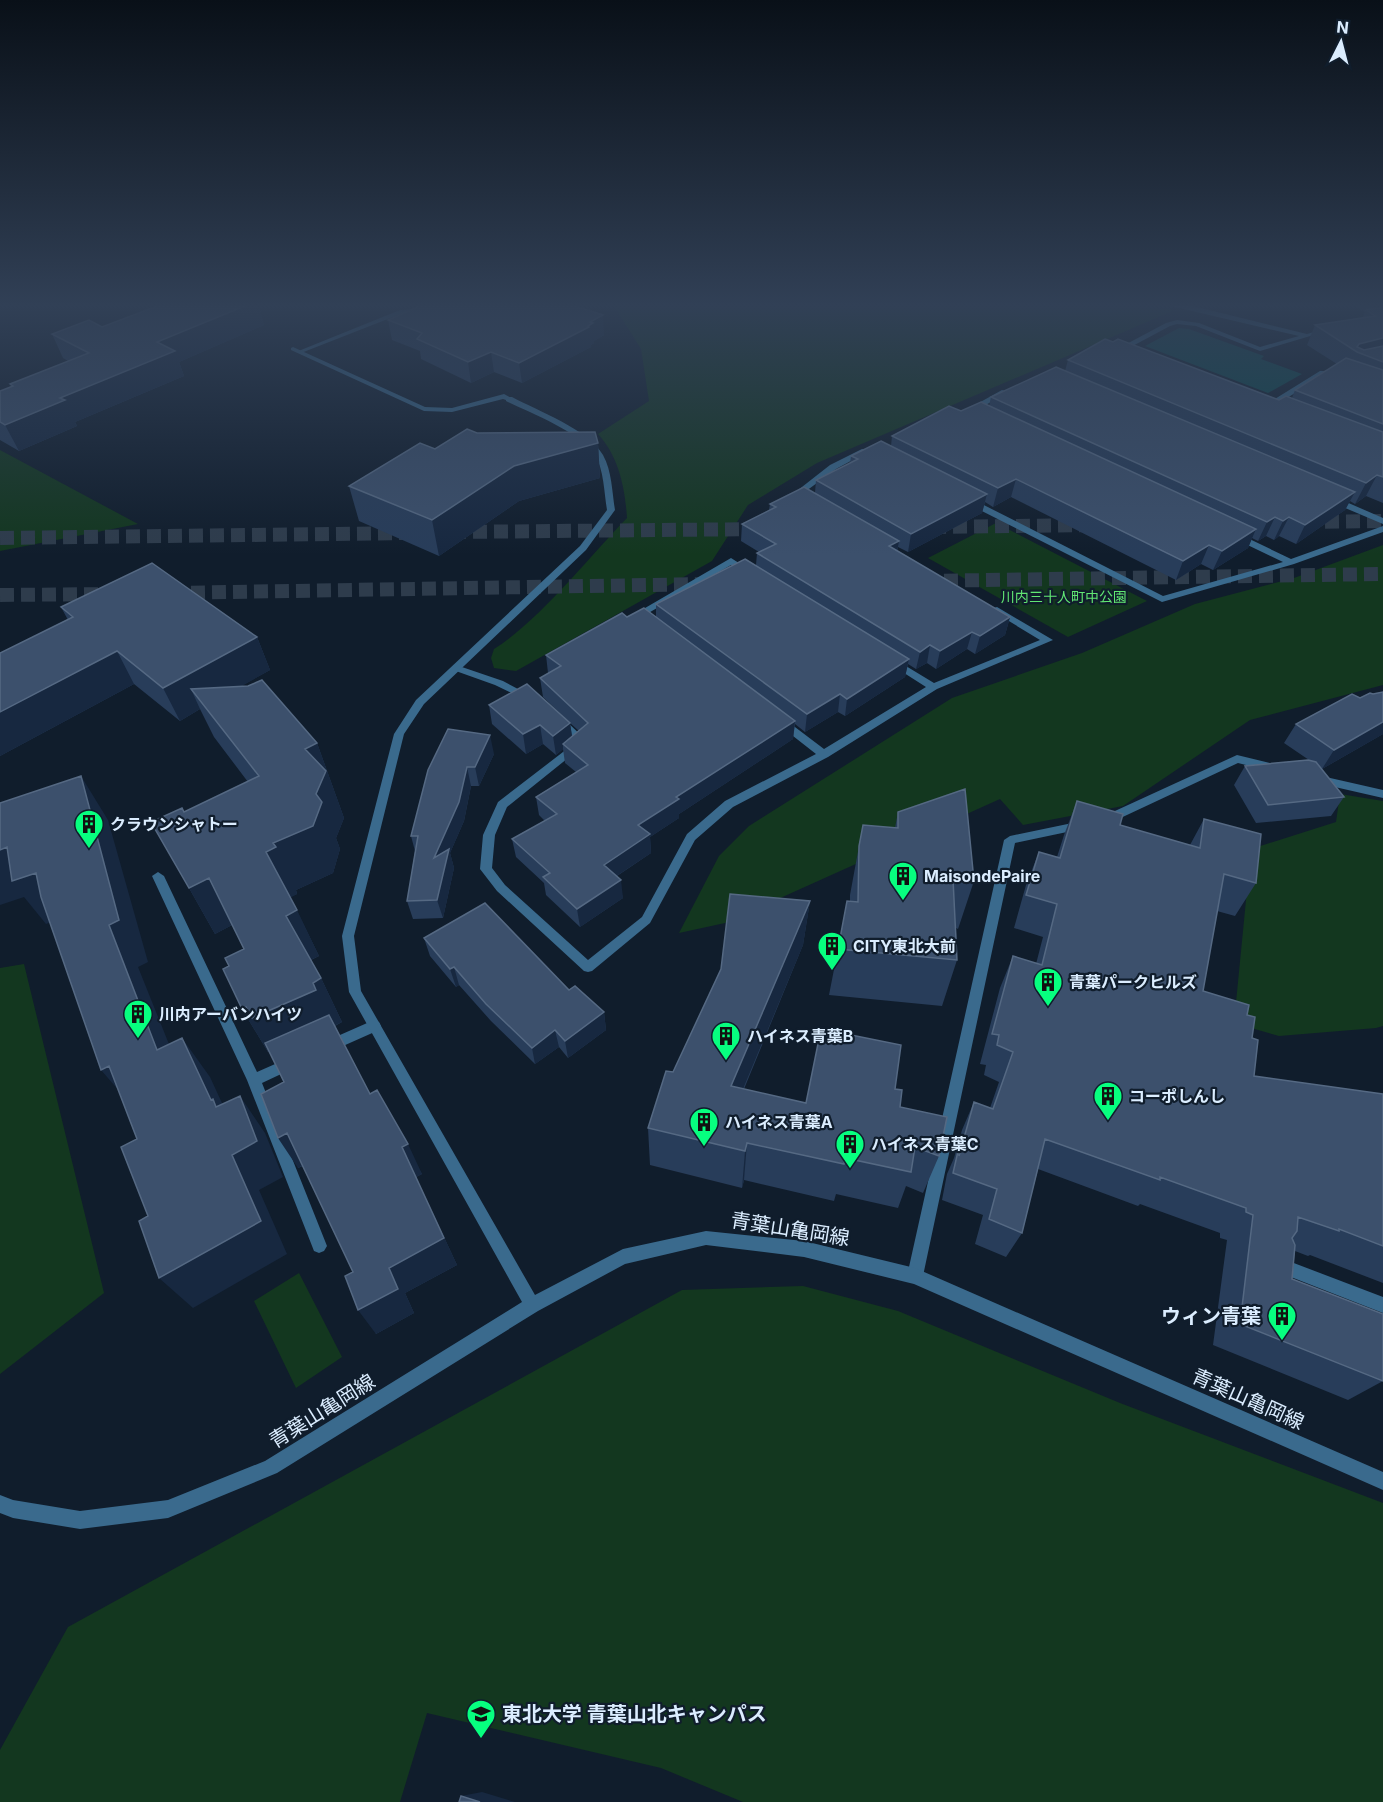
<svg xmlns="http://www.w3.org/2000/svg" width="1383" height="1802" font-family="Inter,'Noto Sans JP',sans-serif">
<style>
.green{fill:#13371f}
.water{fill:#094b4d}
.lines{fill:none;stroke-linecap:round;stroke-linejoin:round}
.motorway-tunnel{stroke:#2e3c4c;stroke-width:14;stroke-dasharray:14 7;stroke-linecap:butt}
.service{fill:#3a6a8d;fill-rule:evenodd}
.minor{fill:#3a6a8d;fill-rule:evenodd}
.tertiary{fill:#3a6a8d;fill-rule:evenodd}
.wall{fill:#283d5a;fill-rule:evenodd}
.shaded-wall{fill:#172840}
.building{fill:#3c506c;stroke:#556983;stroke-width:1.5}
.labels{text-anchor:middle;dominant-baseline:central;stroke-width:4.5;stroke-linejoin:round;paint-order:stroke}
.far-park-label{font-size:14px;fill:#61e673;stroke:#101d2c}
.poi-label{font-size:16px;font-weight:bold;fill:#dbedff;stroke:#101d2c;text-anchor:start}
.near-street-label{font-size:20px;fill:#dbedff;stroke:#101d2c}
.near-poi-label{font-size:20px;font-weight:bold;fill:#dbedff;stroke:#101d2c;text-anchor:end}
</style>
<rect width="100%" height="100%" fill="#101d2c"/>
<path class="green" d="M612,303H1109L1175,310L817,463L748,505L712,561L516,671L494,668L491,658L494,649C541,619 587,559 627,518C625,488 619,457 598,434L649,401L641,349Z
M0,450L138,524L0,551Z
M996,523L1147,601L1068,637L928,558Z
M1383,545V685L1250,720L1123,806L1023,825L1000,799L725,923L679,933L719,856L749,826L952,698L1082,653L1195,604L1294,578Z
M1340,794L1383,801V1026L1376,1028L1279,1036L1234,1023L1251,849L1336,822Z
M24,964L104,1293L0,1374V968Z
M299,1273L342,1357L296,1388L254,1301Z
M803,1286L898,1311L1120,1403L1383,1503V1802H743L661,1768L427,1713L400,1802H0V1750L68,1627L682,1290Z"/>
<path class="water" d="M1179,328L1189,329L1264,356L1261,359L1302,374L1268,393L1145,346Z"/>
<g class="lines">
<path class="motorway-tunnel" d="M1304,522L1383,521
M932,527L1090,525
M452,532L766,529
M0,538L409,533
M923,581L1383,574
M170,593L709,584
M0,595L112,594"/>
<path class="service" d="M425,309L428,311L427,312L403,313L301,353L296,352L400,310Z
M1278,1257L1383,1297V1313L1273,1270L1270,1265L1273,1260Z"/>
<path class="minor" d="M1158,303H1172L1197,307L1307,334L1324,329L1327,331L1260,351L1196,326L1177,324L1170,326L1127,349L1129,351L1128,352L1119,350V348L1166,323L1177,320L1199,323L1260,347L1299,336Z
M293,347L425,407L452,408L504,394L513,399L509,401L503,399L452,412L424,411L291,350V348Z
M1320,371H1329L1333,373L1324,375L1269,409L1262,407Z
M1002,390L1009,392L973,412L966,410Z
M862,449L869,451L836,469L802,494L803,498H797L793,494L830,465Z
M1331,498H1337L1383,518V524L1331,502Z
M966,499H972L1163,596L1283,562L1233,538V534H1239L1291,559L1383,526V532L1294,564L1162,602L966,503Z
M731,558L753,572L752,574H746L731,565L645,615L649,619L647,621H641L633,615Z
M997,607L1053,640L937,689L828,757L733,807L695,840L650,923L592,971L588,972L584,971L497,891L480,869L483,835L498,802L576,742L555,721L556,719H564L588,742L507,807L495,835L492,868L505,885L588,960L642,917L687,834L725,801L816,754L779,725L778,723L779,721H787L824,749L926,687L890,664V660H896L934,683L1040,640L994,612V608Z
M456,665L503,681L535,698L530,701L526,700L495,685L453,670V666Z
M1237,755L1278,765L1279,768L1274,772L1238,763L1112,822L1108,823L1102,819L1104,816Z
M1317,775L1383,790V798L1313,782L1312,779L1313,776Z
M1082,821L1088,825L1086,828L1015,843L923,1276L920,1281L915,1284L910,1281L907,1276L1004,840L1010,836Z
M158,872L164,876L257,1072L291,1057L296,1059L298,1063L296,1067L262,1083L327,1246L324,1251L319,1253L314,1251L247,1080L152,876Z
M374,1020L379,1022L381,1026L379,1030L334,1050L329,1052L324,1050L322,1046L324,1042Z"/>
<path class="tertiary" d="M506,397H512C538,411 588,429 603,455C612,471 612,492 615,510L586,550L424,704L404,734L354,936L361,991L535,1295L623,1249L706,1231L804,1241L915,1268L1383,1472V1490L914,1284L804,1257L706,1245L625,1264L538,1311L277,1473L168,1518L80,1529L13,1518L0,1513V1495L13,1500L80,1511L168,1500L265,1461L522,1302L349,992L342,936L394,734L416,700L580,546L607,510C604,492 604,470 595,455C582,433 529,412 506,401Z"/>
</g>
<path class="wall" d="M165,303H258L264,325L179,362L184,376L75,422L77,426L19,451L0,440V391L11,387L10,384L68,361L63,358L52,334L102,327Z
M1350,303H1383V503L1366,496L1355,504L1350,501L1345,510L1296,544L1279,536L1274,540L1266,536L1258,541L1252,538L1248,548L1213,570L1201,564L1176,580L1011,497L993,507L985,502L982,513L908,552L898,547L897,552L1010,617L1005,635L975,654L967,649L936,669L927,663L916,669L908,664L905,677L845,716L838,712L805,732L795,724L793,739L679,814V818L650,837L651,853L617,876L623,898L580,927L546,895L544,883L516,857L512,839L545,821L539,815L536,797L576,772L565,763L563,749L556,755L543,744L526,754L492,724L489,705L564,717L543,697L540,678L548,673L546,655L627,617L656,618V604L756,565L757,553L759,552L741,541L742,524L769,510L770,504L815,493L816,480L850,463L851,456L891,446L892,436L961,411L989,406L991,397L1065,371L1068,360L1279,400L1292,398L1295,390L1337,364L1307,345L1315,325L1362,318L1365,312ZM570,723L579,731L572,737Z
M580,307L604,335L594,341V343L591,345V347L522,383L494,372L471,383L421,359L420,351L392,340L388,320L581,307Z
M477,433L598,443L600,478L519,501L439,556L359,521L349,486L435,449Z
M61,607L257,637L270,670L241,686L317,743L344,818L336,838L340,849L333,873L296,890L297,894L290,897L319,956L311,960L321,978L342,1022L335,1026L370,1094L422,1174L416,1177L457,1265L405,1293L414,1313L376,1334L353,1272L303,1166L298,1168L284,1082L269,1051L268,1052L242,1009L229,966L244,949L232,925L215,934L189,888L184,812L248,782L214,737L200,709L180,721L134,684L0,756V653L68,620Z
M1383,692V734L1322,769L1344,797L1331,816L1256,823L1234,785L1245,766L1309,760L1284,743L1296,724L1360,698Z
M494,754L479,786H471L464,821L450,853L454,868L443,918L413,919L407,901L415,851L411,836L428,770Z
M1077,801L1120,825L1190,845L1204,819L1256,883L1235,916L1217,911L1203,991L1247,1015L1252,1038L1254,1076L1383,1094V1283L1310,1255L1308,1256L1295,1251L1292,1279L1383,1381L1348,1400L1213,1345L1227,1240L1220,1238V1233L1140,1204L1138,1206L1038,1169L1022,1233L1006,1257L975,1244L983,1215L942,1200L947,1174L954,1158L962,1130L974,1102L990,1108L999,1082L984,1075L986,1065L980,1064L1000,988L1013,956L1036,964L1043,937L1014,928L1026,885L1039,852L1057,857L1064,835Z
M898,812L974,881L958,929L956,928L957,960L942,1006L829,995L838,949L850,902V895L859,846L895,828Z
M810,901L803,945L744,1089L806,1103L895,1089L900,1107L939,1156L923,1193L906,1186L898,1208L836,1194L834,1201L744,1180L742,1188L650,1165L648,1128L673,1072Z
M424,938L569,990L604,1012L606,1030L568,1058L559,1047L535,1064L491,1021L459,985L456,987L430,956Z"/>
<path class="shaded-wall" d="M252,303H258L264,325L179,362L184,376L75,422L77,426L19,451L5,425L60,398L157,342Z
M556,303H581V307L558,319Z
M1375,303H1383V313H1370Z
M603,315L604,335L594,341V343L591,345V347L522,383L519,363Z
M1383,338V355L1355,351L1359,344Z
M491,352L494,372L471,383L468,362Z
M598,443L600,478L519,501L439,556L432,520L514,466Z
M1377,475L1366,496L1355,504L1366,483Z
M1016,479L1011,497L993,507L998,488Z
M1355,492L1345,510L1296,544L1305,525Z
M987,494L982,513L908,552L911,534Z
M1275,517L1266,536L1258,541L1267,522Z
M1289,517L1279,536L1274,540L1283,521Z
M1256,529L1248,548L1213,570L1222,551Z
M899,541L896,558L889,546Z
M1209,545L1201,564L1176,580L1183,561Z
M1010,617L1005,635L975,654L980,636Z
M972,632L967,649L936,669L940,651Z
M257,637L270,670L205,707L191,689L200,709L180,721L163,688Z
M930,645L927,663L916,669L920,652Z
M117,651L134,684L0,756V712Z
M909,659L905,677L845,716L847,699Z
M840,694L838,712L805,732L807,714Z
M795,721L793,739L679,814V818L650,837L651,853L606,883L604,865L638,825L676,797Z
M1383,722V734L1322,769L1334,750Z
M570,723L573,742L563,744V749L556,755L553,736Z
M540,725L543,744L526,754L523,734Z
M490,735L494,754L479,786L475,767Z
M317,743L344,818L336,838L340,849L333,873L296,890L297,894L288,899L266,852L316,794L305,749Z
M467,767L471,786L464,821L450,853L454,868L443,918L437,900L434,858Z
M81,776L108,820L148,962L138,967L187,1089L157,1050L109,925Z
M7,847L36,873L68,916L46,924L24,897L0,905V850Z
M209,878L234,924L215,934L189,888Z
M621,880L623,898L580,927L577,909Z
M810,901L803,945L728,1125L731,1086Z
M297,910L319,956L308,961L286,916Z
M454,967L459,985L456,987L450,969Z
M321,978L342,1022L334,1026L268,1052L242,1009L313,983Z
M604,1012L606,1030L568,1058L565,1041Z
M555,1030L559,1047L535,1064L532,1048Z
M182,1038L210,1077L233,1127L211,1100Z
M109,1066L134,1108L101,1070Z
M240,1096L265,1133L283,1177L259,1190L287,1254L193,1308L159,1278L232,1155Z
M287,1133L307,1163L298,1168L278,1138Z
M747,1143L744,1180L742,1188L745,1151Z
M408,1144L422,1174L416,1177L457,1265L405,1293L414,1313L376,1334L358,1310L402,1147Z
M482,1792L515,1802H480L461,1796Z"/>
<path class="building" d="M165,303H252L157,342L175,351L60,398L65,400L5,425L0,422V391L13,386L10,384L89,353L52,334L89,320L102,327Z
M427,303H566L603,315L590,322L593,323L588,326L589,327L519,363L491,352L468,362L417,339L422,333L388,320Z
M1383,307V338L1359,344L1357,347L1364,350L1383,346V362L1357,352L1315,325L1375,316L1366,310Z
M1105,339L1113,342L1118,339L1279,400L1286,396L1383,432V477L1377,475L1366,483L1068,360Z
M1346,358L1383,370V424L1295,390Z
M1056,367L1355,492L1305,525L1289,517L1283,521L1275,517L1267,522L991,397Z
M981,402L1256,529L1222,551L1209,545L1183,561L1016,479L998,488L892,436L949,406L961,411Z
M467,429L477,433L595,432L598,443L514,466L432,520L349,486L420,443L435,449Z
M881,441L987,494L911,534L816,480L858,459L851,456Z
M804,487L899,541L889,546L1010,617L980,636L972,632L940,651L930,645L920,652L757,553L776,544L742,524L776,507L770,504Z
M745,559L909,659L847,699L840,694L807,714L656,604Z
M152,563L257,637L163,688L117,651L0,712V653L73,617L61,607Z
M644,608L795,721L676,797L679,799L638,825L650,834L604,865L621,880L577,909L543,877L550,873L512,839L557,814L536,797L588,765L563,744L588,723L540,678L561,666L546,655L622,613L627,617Z
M262,680L317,743L305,749L326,771L316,794L322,802L313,826L273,843L276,847L266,852L297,910L286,916L321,978L313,983L316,990L252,1018L246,1007L242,1009L223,969L229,966L225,958L244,949L209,878L189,888L151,822L182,808L184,812L259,776L191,689L248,686Z
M527,684L570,723L553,736L540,725L523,734L489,705Z
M1383,692V722L1334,750L1296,724L1352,694L1360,698L1370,693L1373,694Z
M448,729L490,735L475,767H467L459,802L434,858L449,849L437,900L407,901L418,836H411L428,770Z
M1308,760L1316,762L1344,797L1268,805L1245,766Z
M81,776L119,920L109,925L157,1050L182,1038L211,1100L213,1099L216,1107L240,1096L257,1141L232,1155L261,1221L159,1278L139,1221L148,1216L121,1147L137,1139L109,1066L101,1070L41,897L36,873L12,881L7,847L0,850V803Z
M965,789L974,881L953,879L957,960L838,949L847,901L858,902L859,846L863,825L898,828V812Z
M1077,801L1123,814L1120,825L1200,848L1204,819L1261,834L1256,883L1224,874L1203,991L1249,1005L1247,1015L1255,1017L1252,1038L1258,1040L1254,1076L1383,1094V1246L1339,1229V1231L1298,1217L1297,1231L1292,1238L1295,1245L1292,1279L1383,1314V1381L1240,1324L1253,1215L1246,1212V1208L1160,1177V1180L1045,1139L1022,1233L989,1219L997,1189L953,1173L959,1147V1156L974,1102L993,1109L1013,1052L997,1045L999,1035L992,1034L1013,956L1042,965L1057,904L1026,895L1039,852L1060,858Z
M730,894L810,901L731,1086L806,1103L821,1029L901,1045L895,1089L902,1090L900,1107L947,1117L939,1156L915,1147L911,1172L845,1158L844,1164L747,1143L745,1151L648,1128L666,1071L673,1072L721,969Z
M485,903L569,990L575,986L604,1012L565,1041L555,1030L532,1048L486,1004L454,967L450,969L424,938Z
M329,1015L370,1094L377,1090L408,1144L402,1147L444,1238L389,1268L398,1289L358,1310L345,1276L353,1272L287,1133L278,1138L261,1094L284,1082L265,1043Z
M461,1796L480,1802H459Z"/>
<linearGradient id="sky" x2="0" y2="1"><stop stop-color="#091018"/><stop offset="0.55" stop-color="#314056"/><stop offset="1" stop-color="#314056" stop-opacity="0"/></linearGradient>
<rect width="1383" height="555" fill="url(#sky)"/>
<defs>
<g id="building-pin" transform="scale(1.5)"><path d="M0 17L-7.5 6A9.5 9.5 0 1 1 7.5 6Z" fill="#07ff7f" stroke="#101d2c"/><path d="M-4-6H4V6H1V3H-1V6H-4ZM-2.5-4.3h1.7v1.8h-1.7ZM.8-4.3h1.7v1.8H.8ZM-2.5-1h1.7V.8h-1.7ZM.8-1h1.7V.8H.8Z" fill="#111"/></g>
<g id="university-pin" transform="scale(1.5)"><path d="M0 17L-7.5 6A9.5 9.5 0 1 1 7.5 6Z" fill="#07ff7f" stroke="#101d2c"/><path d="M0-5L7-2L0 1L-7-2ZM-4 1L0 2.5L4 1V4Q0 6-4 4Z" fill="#111"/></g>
</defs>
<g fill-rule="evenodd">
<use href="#building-pin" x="89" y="824"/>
<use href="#building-pin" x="903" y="876"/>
<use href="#building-pin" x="832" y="946"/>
<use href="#building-pin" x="1048" y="982"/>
<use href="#building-pin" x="138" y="1014"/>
<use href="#building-pin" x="726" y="1036"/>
<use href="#building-pin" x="1108" y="1096"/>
<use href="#building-pin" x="704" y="1122"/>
<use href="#building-pin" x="850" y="1144"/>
<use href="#building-pin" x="1282" y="1316"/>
<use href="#university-pin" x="481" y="1714"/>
</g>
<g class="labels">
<g class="far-park-label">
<text x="1064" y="596">川内三十人町中公園</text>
</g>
<g class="poi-label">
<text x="110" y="824">クラウンシャトー</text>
<text x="924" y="876">MaisondePaire</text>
<text x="853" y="946">CITY東北大前</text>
<text x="1069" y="982">青葉パークヒルズ</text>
<text x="159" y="1014">川内アーバンハイツ</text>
<text x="747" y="1036">ハイネス青葉B</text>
<text x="1129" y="1096">コーポしんし</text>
<text x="725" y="1122">ハイネス青葉A</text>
<text x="871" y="1144">ハイネス青葉C</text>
</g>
<g class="near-street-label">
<text transform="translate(790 1229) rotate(9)">青葉山亀岡線</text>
<text transform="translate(1248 1399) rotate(24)">青葉山亀岡線</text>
<text transform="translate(322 1411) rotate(-32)">青葉山亀岡線</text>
</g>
<g class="near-poi-label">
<text x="1261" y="1316">ウィン青葉</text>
<text x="502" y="1714" text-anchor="start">東北大学 青葉山北キャンパス</text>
</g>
</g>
<g transform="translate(1341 42) rotate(6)" stroke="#101d2c" stroke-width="4.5" paint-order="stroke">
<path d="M0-4.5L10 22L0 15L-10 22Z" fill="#dbedff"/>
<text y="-9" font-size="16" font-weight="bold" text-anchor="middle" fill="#dbedff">N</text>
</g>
</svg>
